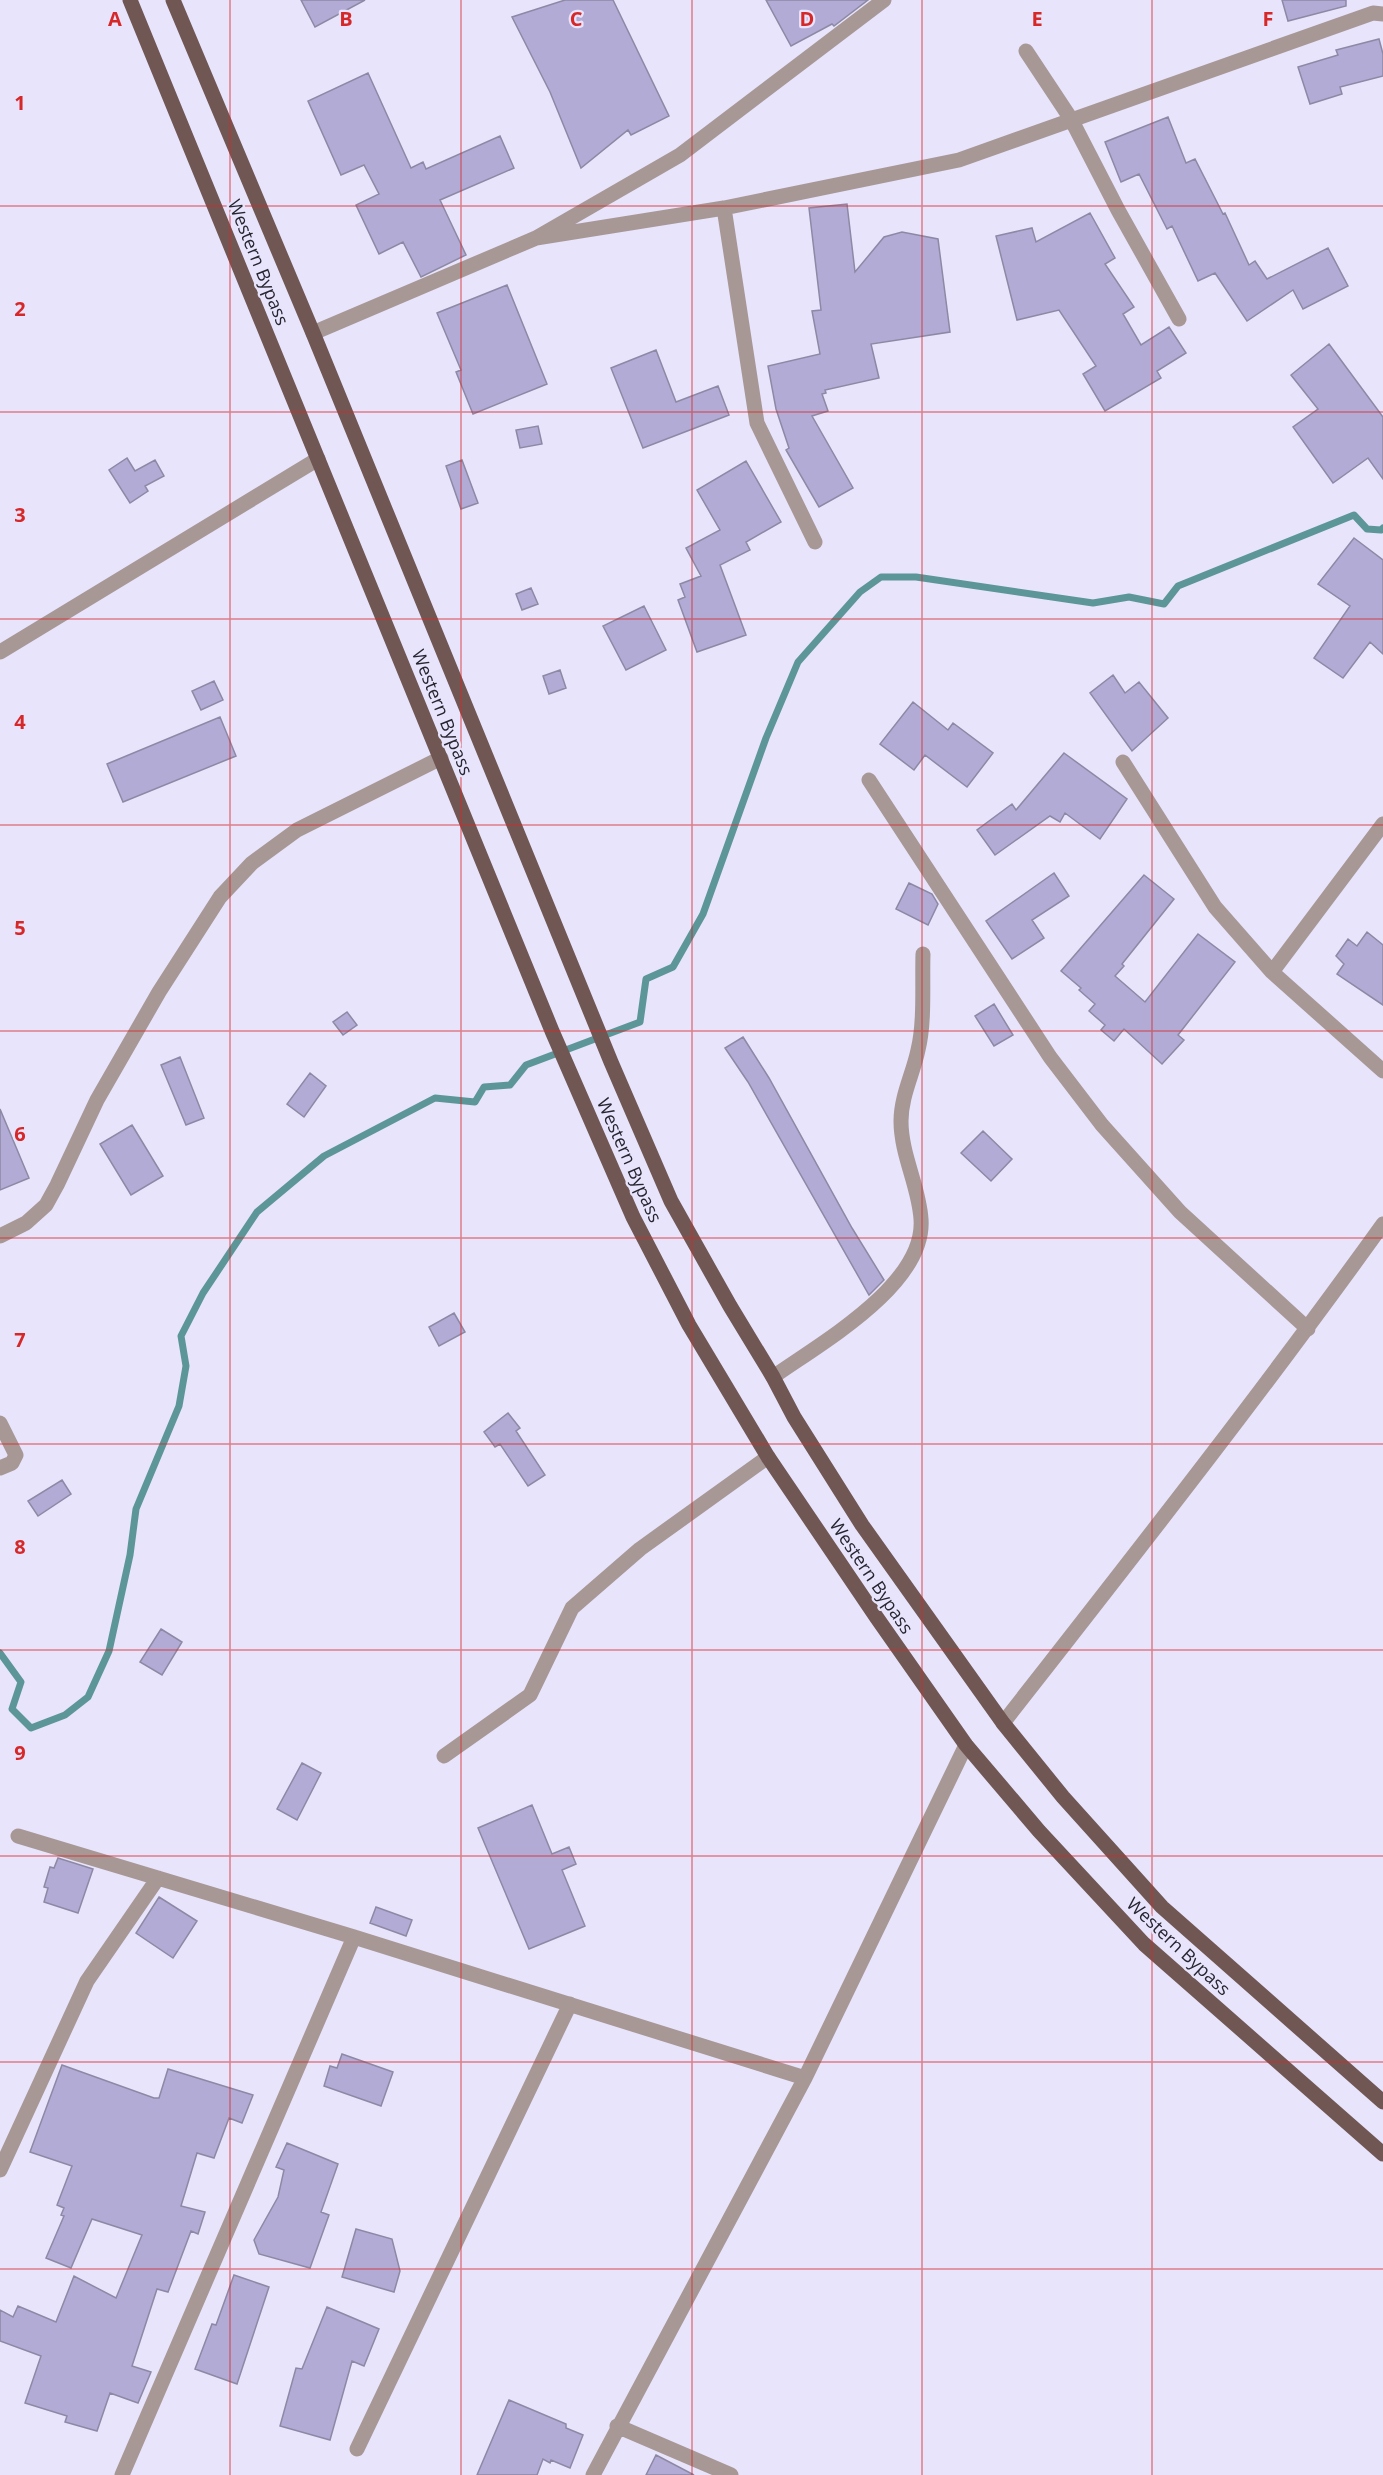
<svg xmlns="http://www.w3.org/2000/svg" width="1383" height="2475" font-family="'Open Sans',sans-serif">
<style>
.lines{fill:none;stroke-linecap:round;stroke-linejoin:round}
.stream{stroke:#5d9698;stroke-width:7}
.building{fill:#b2abd5;stroke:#8d89a4;stroke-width:1.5}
.minor{stroke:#a79896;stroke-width:15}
.tertiary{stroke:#a79896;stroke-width:15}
.primary{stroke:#705754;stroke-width:15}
.grid{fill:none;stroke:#d62828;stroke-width:1.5;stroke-opacity:0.55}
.labels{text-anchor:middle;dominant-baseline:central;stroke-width:4.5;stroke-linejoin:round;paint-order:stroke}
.street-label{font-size:18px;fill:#272530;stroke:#e8e4fc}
.grid-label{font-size:20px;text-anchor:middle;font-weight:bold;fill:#d62828;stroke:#e8e4fc;stroke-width:4.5;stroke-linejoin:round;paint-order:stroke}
</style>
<rect width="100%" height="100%" fill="#e8e4fc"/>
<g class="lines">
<path class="stream" d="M0,1653L21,1682L12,1709L31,1728L65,1715L88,1697L109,1651L130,1555L136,1509L179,1406L186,1366L181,1336L203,1293L257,1212L324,1156L435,1098L475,1102L484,1087L510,1085L526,1065L640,1022L646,979L673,967L703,914L766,738L798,662L860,592L881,577H916L1093,603L1129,597L1164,604L1178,586L1354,515L1367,529L1381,530L1383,528"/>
</g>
<path class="building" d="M301,0H365L315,27Z
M565,0H613L669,116L631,135L628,130L581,168L550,92L512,17Z
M766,0H868L834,26L832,24L791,46Z
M1282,0H1346V6L1288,21Z
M1379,39L1383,54V76L1340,87L1342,94L1310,104L1298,67L1338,55L1336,50Z
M368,73L411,168L423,162L426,169L500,136L514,168L440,200L466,255L421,277L403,242L379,254L356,205L379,194L364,165L341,175L308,101Z
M1168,117L1186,163L1195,159L1223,214L1225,213L1249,265L1255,261L1267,279L1328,248L1348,286L1303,309L1293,290L1247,321L1215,273L1198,281L1172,226L1167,229L1139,174L1121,182L1105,142Z
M847,204L855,272L884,237L902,232L938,239L950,332L871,344L879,378L825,390L826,393L822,394L828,411L812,416L853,488L819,507L786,450L789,448L776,409L768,366L820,354L812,311L821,310L809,208Z
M1090,213L1115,258L1105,264L1134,307L1123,314L1141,345L1169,327L1186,353L1157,371L1161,378L1105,411L1083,374L1096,366L1059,310L1017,320L996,236L1032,228L1036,242Z
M507,285L547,384L473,414L456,372L461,370L437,313Z
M1329,344L1383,417V479L1368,458L1333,483L1293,427L1318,409L1291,375Z
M656,350L676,402L718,386L729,415L643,448L611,368Z
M538,426L542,444L520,448L516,430Z
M127,458L135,471L155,460L164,476L145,486L148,491L130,503L109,470Z
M462,460L478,503L461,509L446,466Z
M746,461L781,522L746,542L750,550L720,565L746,635L697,652L678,600L685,597L680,584L701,576L686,548L720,530L697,490Z
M1354,538L1383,560V654L1370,642L1343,678L1314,658L1350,606L1318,584Z
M531,588L538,604L522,610L516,594Z
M644,606L666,650L626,670L603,626Z
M560,670L566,688L549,694L543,676Z
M1113,675L1125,693L1139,682L1168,718L1132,751L1090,693Z
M214,681L223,700L201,710L192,691Z
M913,702L948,730L953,723L993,753L967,787L925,755L914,770L880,744Z
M220,717L236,756L123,802L107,764Z
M1064,753L1127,799L1100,839L1065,813L1060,822L1050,816L995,855L977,830L1012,804L1016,810Z
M1054,873L1069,896L1032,920L1044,938L1012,959L986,921Z
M1144,875L1174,899L1122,964L1124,966L1115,976L1145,1002L1198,934L1235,962L1178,1035L1184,1040L1162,1064L1124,1029L1114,1041L1101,1030L1105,1025L1089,1011L1095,1004L1079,990L1081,988L1061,971Z
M909,883L932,894L938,904L928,925L896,909Z
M1367,932L1383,945V1005L1337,974L1344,964L1336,956L1348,939L1357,946Z
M994,1004L1013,1035L994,1046L975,1016Z
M347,1012L357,1025L343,1035L333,1022Z
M743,1037L769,1078L852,1228L884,1280L869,1295L748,1082L725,1048Z
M180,1057L204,1118L186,1125L161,1065Z
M310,1073L326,1086L304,1117L287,1104Z
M0,1109L29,1178L0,1190Z
M132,1125L163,1176L131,1195L100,1144Z
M983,1131L1012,1159L991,1181L961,1153Z
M454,1313L465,1332L439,1346L429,1327Z
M508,1413L520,1428L516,1431L545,1475L528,1486L500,1444L495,1447L484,1432Z
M62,1480L71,1494L38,1516L28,1501Z
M161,1629L182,1642L162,1675L140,1662Z
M302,1763L321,1773L297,1820L277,1809Z
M532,1805L552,1854L569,1847L576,1864L562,1870L585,1926L529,1949L478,1828Z
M58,1858L93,1869L78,1913L44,1902L48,1888L44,1887L50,1867L54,1868Z
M159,1897L197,1921L173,1958L136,1933Z
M376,1907L412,1920L406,1936L370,1923Z
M342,2054L393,2072L381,2106L324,2086L330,2066L337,2068Z
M62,2065L154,2098H159L168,2069L253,2095L242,2123L229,2118L214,2158L197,2153L181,2206L205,2212L198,2234L191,2231L168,2292L157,2289L132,2366L151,2372L138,2403L110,2393L97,2431L65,2422L67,2416L25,2403L41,2356L0,2341V2310L13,2317L18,2306L56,2322L74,2276L116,2298L142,2235L92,2219L71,2268L46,2258L64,2216L61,2215L64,2208L57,2205L72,2166L30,2152Z
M287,2143L338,2164L321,2212L329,2215L310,2268L259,2254L254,2240L278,2197L284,2170L276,2167Z
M356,2229L392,2239L400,2271L394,2292L342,2277Z
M234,2275L269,2287L237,2384L195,2369L212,2324L216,2325Z
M327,2307L379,2329L364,2366L352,2361L330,2440L280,2426L296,2368L302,2369Z
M509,2400L566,2424V2428L583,2435L570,2468L551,2460L550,2463L543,2459L537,2475H477Z
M656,2455L694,2475H646Z"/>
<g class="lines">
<path class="minor" d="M884,0L680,155L536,238L724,208L959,160L1373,13L1383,14
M1026,51L1071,119L1118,210L1179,319
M724,208L757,423L815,542
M313,333L536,238
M1123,762L1215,907L1272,972L1383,1071
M869,780L1050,1057L1102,1125L1180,1212L1308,1329
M1272,972L1383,824
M0,1236L26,1223L46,1205L57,1185L97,1100L159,992L220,897L252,863L297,830L441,758
M773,1377C819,1344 926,1285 921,1219C919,1186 901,1155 901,1121C901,1096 913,1074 918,1050C925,1022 922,984 923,954
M0,1423L16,1455L12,1463L0,1468
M1003,1723C1132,1558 1261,1394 1383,1224
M444,1756L530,1695L572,1608L640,1549L768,1457
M18,1836L354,1937L805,2078
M0,2170L87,1981L158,1878
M617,2426L731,2475
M357,2449L570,2004
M122,2475L354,1937
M593,2475L805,2078L966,1745"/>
<path class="tertiary" d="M0,652L318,459"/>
<path class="primary" d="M130,0L552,1031L633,1217L689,1325L768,1457L877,1618L966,1745L1039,1831L1144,1944L1383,2154
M173,0L313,333L611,1062L671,1201L730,1306L773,1377L794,1417L862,1525L1003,1723L1063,1797L1162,1907L1383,2102"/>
</g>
<path class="grid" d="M230,0V2475M461,0V2475M692,0V2475M922,0V2475M1152,0V2475M0,206H1383M0,412H1383M0,619H1383M0,825H1383M0,1031H1383M0,1238H1383M0,1444H1383M0,1650H1383M0,1856H1383M0,2062H1383M0,2269H1383"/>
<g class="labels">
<g class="street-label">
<text transform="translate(259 262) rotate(68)">Western Bypass</text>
<text transform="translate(443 712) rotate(68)">Western Bypass</text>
<text transform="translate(630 1160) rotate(66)">Western Bypass</text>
<text transform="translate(872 1576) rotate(56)">Western Bypass</text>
<text transform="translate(1179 1946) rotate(43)">Western Bypass</text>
</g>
</g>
<g class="grid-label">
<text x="115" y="26">A</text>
<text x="346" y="26">B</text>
<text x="576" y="26">C</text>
<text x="807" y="26">D</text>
<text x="1037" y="26">E</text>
<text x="1268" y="26">F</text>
<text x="20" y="110">1</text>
<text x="20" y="316">2</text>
<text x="20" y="522">3</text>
<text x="20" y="729">4</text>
<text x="20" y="935">5</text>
<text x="20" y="1141">6</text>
<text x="20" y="1347">7</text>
<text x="20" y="1554">8</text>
<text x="20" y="1760">9</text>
</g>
</svg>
